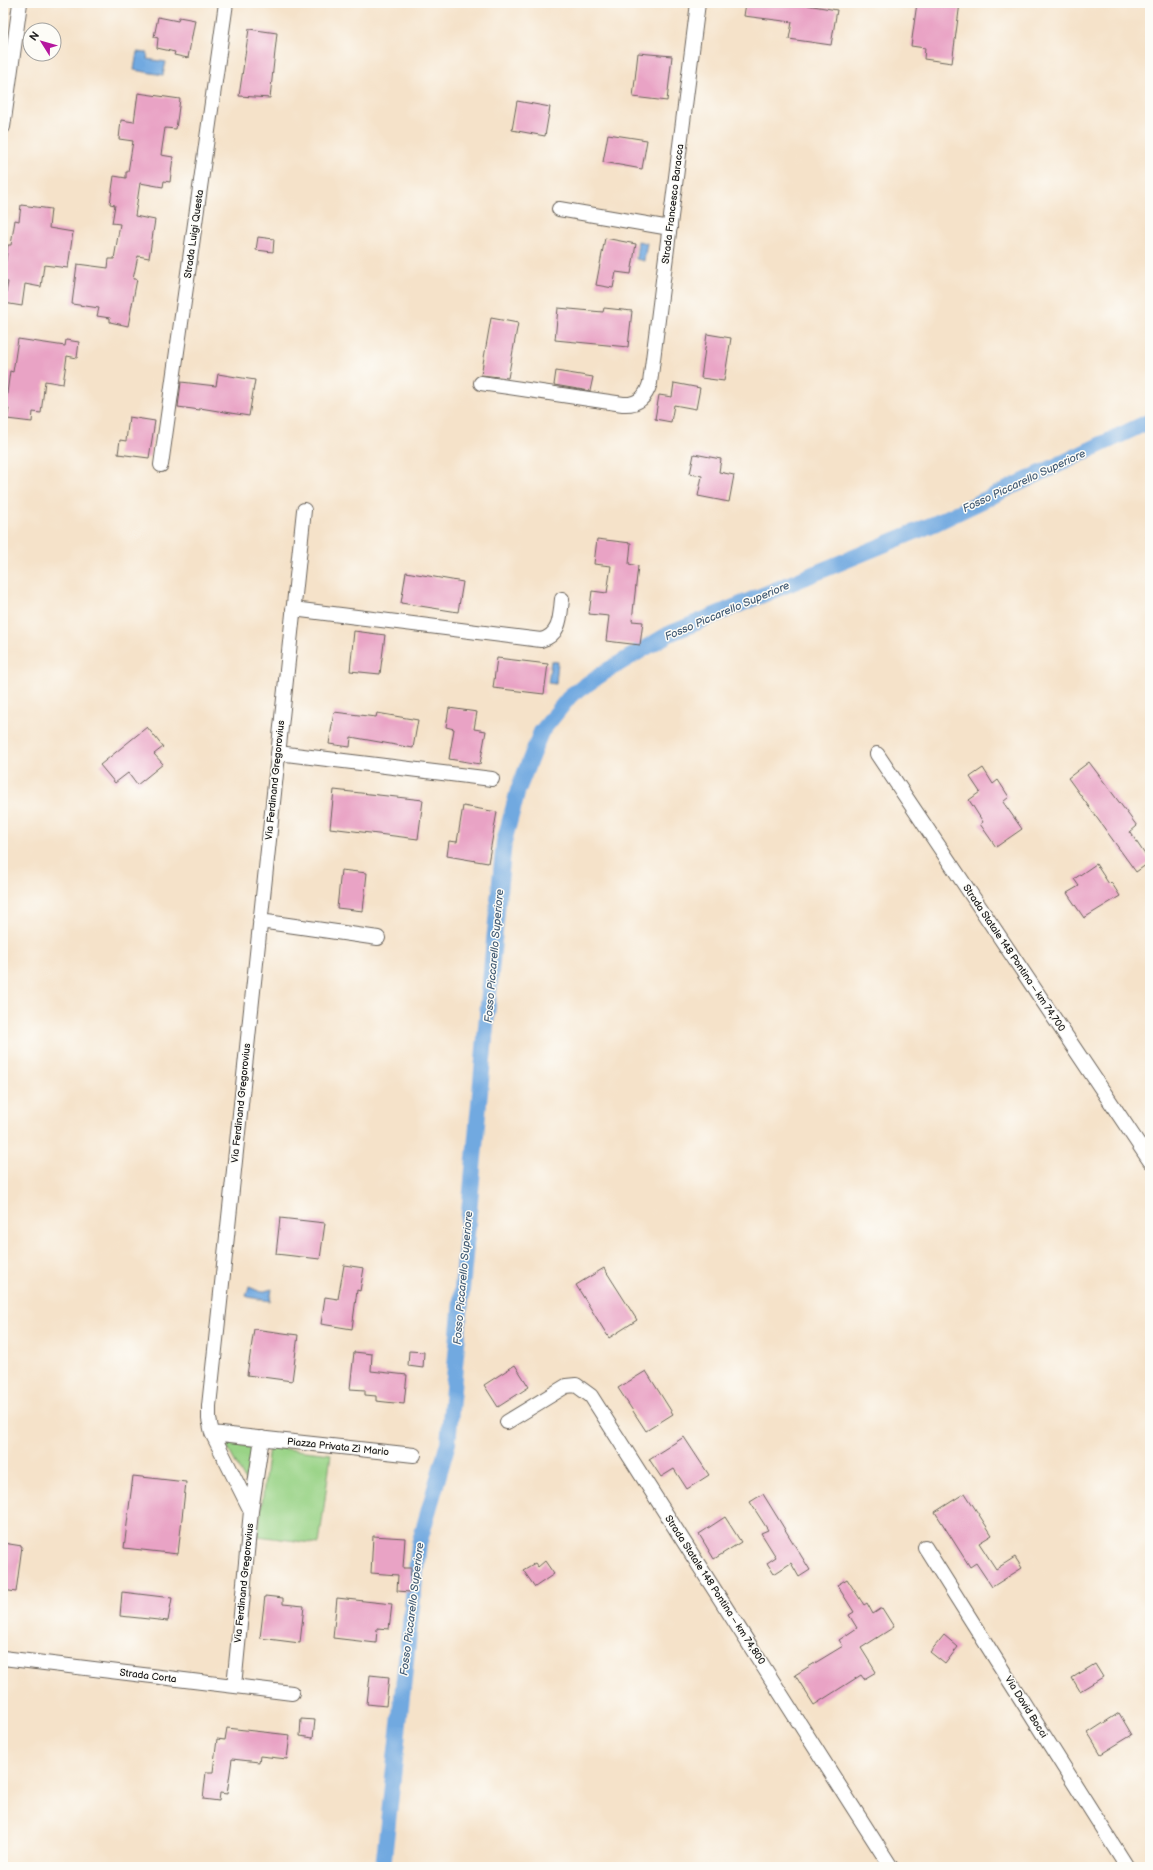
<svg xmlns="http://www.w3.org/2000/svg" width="1153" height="1870" font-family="'Balsamiq Sans',sans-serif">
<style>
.green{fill:#99d386;stroke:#5a7851}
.water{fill:#71a9e0;stroke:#46627e}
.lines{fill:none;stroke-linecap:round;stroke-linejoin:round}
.canal{stroke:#71a9e0;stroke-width:16}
.building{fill:#e9a3c5}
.street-casing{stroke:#686159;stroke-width:16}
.street{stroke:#fff;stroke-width:14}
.labels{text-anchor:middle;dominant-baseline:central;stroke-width:3;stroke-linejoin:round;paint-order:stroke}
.street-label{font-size:10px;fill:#1c1c1c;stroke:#fdfcf7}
.water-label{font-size:11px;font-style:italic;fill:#425b74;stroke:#fdfcf7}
</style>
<rect width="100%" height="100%" fill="#fdfcf7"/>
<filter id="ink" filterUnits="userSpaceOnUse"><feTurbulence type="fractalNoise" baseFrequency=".025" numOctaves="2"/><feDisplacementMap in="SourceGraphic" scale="8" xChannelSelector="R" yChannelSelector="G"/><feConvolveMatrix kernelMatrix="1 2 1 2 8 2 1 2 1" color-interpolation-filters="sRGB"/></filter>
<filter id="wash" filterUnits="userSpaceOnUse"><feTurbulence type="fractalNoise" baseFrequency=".012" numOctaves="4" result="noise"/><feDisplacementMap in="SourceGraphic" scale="16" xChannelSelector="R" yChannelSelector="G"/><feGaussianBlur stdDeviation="0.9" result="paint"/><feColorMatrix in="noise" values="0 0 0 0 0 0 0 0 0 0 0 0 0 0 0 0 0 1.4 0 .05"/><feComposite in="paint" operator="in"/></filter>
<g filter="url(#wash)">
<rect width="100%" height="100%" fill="#f5e2c9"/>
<path class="green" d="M225,1443L253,1447L248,1486Z
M269,1447L331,1454L319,1544L258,1536Z"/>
<path class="water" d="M137,52L148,53L147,59L166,62L163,75L134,70Z
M638,241L647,243L644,261L636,259Z
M551,661L558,662L556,684L548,683Z
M249,1287L261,1292L272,1289L270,1301L248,1297L246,1295Z"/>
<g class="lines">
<path class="canal" d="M383,1867L419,1544L448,1443L492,961L504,842L518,790L541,732L571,695L608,670L669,634L936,523L1150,421"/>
</g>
<g id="blocks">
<path class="building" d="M746,3H795L837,10L831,45L789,39L792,22L744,16Z
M917,3H960L952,63L924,59L925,48L911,46Z
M158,17L178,21L179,17L195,20L188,58L174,55L175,52L157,48L158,38L154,37Z
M249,29L277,33L270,98L239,96Z
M638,53L672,56L667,101L633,97Z
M138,93L180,99L176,129L165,128L161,155L173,157L170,182L164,181L163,187L140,183L135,216L155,220L149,258L138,256L133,279H137L128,326L110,322V318L97,316L99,308L72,304L77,264L108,268L109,259H114L120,224L112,223L115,205L110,204L114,176L126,178V172H128L133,141L119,139L121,120L134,122Z
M517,101L550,107L545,136L512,130Z
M608,134L647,140L642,169L603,162Z
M21,205L51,209L49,228L73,232L68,268L44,265L41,287L25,284L22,306L4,303L8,282L3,281L8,245H11L15,220L19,221Z
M258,237L274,239L273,252L256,250Z
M605,238L636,244L631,274L616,272L613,288L596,285Z
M558,308L603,312L604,308L632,311L628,347L555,340Z
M491,318L518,323L508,378L481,375Z
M707,334L731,338L724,381L701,378Z
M18,339L65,346L66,340L79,342L77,358L67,356L63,384L45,381L41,413L33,412L32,422L7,419L9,409L5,408L10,371L13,372Z
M556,371L593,377L590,391L554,385Z
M218,374L255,380L249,416L200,408V410L178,407L181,382L216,386Z
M674,383L700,388L696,409L674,405L671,422L655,419L659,395L672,397Z
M129,417L155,421L149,458L118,454L120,440L126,441Z
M694,454L721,459L719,472L734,475L729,502L698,496L702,476L690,474Z
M597,539L631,543L629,564L638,566L632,621L643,622L640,645L606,641L609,616L589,614L592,591L607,593L611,566L594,564Z
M406,572L463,582L458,612L401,603Z
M354,631L385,635L380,674L350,671Z
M497,658L548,664L544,694L493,688Z
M449,708L477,712L474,729L486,731L480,764L449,759L454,729L446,727Z
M334,712L376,717L377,713L418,720L413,748L351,737L350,747L329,744Z
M147,727L163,747L154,754L163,764L137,785L128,773L115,783L100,765Z
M1089,762L1137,826L1130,832L1150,862L1136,872L1068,778Z
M983,768L993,784L998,780L1009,797L1003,802L1022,829L996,847L980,824L983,822L969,800L980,792L970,777Z
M334,790L423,800L418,839L330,828Z
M463,806L497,812L488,863L447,856L449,841L457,842Z
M1096,864L1109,884L1111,882L1120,896L1084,918L1067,893L1079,886L1074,879Z
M341,870L367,873L363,911L337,908Z
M280,1218L325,1223L320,1259L276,1254Z
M344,1265L364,1268L360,1291L357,1290L352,1329L321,1324L325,1297L338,1299Z
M604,1268L637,1320L609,1338L576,1285Z
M254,1329L298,1335L292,1381L247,1375Z
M409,1351L424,1352L423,1368L408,1366Z
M354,1352L372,1354L371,1371L407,1375L404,1404L376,1401V1396L365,1395V1390L350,1389Z
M515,1365L529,1387L498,1407L484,1385Z
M646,1371L673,1414L646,1431L618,1388Z
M684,1437L709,1475L687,1489L674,1469L661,1477L649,1459Z
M133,1476L186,1482L178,1554L124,1548Z
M965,1493L992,1535L979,1543L996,1569L1015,1557L1022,1568L992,1587L976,1563L970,1567L935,1512Z
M763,1494L810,1570L799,1577L791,1563L774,1574L767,1563L776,1557L761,1533L768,1530L750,1502Z
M725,1517L741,1542L714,1559L699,1534Z
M373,1536L405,1538L403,1568H411L410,1592L397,1591L398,1575L371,1573Z
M3,1543L22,1546L16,1592L3,1590Z
M545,1561L554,1574L535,1587L523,1570L535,1563L538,1567Z
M847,1579L864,1605L867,1603L873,1614L882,1608L894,1627L861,1648L876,1672L864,1679L861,1675L814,1705L795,1675L843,1646L839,1640L857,1628L849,1615L854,1612L837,1585Z
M122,1592L172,1598L168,1621L120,1616Z
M265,1596L283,1598V1604L304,1606L300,1643L260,1638Z
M337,1598L392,1604L389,1629L377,1628L376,1643L333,1638Z
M944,1635L958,1647L945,1664L930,1652Z
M1095,1664L1103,1677L1080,1691L1072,1678Z
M370,1675L389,1677L386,1706L367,1704Z
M1119,1713L1132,1735L1101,1754L1088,1733Z
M301,1719L315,1720L313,1738L300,1736Z
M227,1728L290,1735L287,1759L260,1756L259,1762L232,1759L227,1794L220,1793L219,1801L203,1799L206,1772H213L217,1739L225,1740Z"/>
</g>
</g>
<g filter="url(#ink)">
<use href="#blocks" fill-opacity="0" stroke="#686159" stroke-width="1"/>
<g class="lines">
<g class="street-casing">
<path id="street" d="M3,127L20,3
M559,209L670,228
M481,383L623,404C638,405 646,397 650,383L698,3
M161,465L226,3
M293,609L541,640C561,635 560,616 562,599
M278,753L492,779
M877,754L1150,1161
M260,921L378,938
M507,1422L566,1386L576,1385L591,1396L891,1867
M212,1433L414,1455
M251,1511L262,1438
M925,1547L1127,1867
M3,1658L292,1693
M234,1686L251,1511L212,1433L209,1419V1406L304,510"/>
</g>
<use href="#street" class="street"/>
</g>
</g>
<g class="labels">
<g class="street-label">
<text transform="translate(673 204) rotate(-83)">Strada Francesco Baracca</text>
<text transform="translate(194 234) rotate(-82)">Strada Luigi Questa</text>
<text transform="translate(275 780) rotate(-84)">Via Ferdinand Gregorovius</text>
<text transform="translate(1014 958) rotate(56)">Strada Statale 148 Pontina – km 74,700</text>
<text transform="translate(241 1103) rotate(-84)">Via Ferdinand Gregorovius</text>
<text transform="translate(338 1447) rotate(6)">Piazza Privata Zì Mario</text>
<text transform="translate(244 1583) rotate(-84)">Via Ferdinand Gregorovius</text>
<text transform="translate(715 1590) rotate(57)">Strada Statale 148 Pontina – km 74,800</text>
<text transform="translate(148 1676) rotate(7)">Strada Corta</text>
<text transform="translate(1026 1707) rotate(58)">Via David Bocci</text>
</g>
<g class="water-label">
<text transform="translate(1024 481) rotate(-25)">Fosso Piccarello Superiore</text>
<text transform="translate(727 611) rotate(-23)">Fosso Piccarello Superiore</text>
<text transform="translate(494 956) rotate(-85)">Fosso Piccarello Superiore</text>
<text transform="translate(463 1278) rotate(-85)">Fosso Piccarello Superiore</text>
<text transform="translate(412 1609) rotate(-83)">Fosso Piccarello Superiore</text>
</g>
</g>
<rect width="1153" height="1870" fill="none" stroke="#fdfcf7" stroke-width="16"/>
<g transform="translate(42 42) rotate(307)"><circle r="19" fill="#fdfcf7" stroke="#a3a29f"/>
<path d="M0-3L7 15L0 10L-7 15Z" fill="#b5179e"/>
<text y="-6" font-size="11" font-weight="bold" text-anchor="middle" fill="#1c1c1c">N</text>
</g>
</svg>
